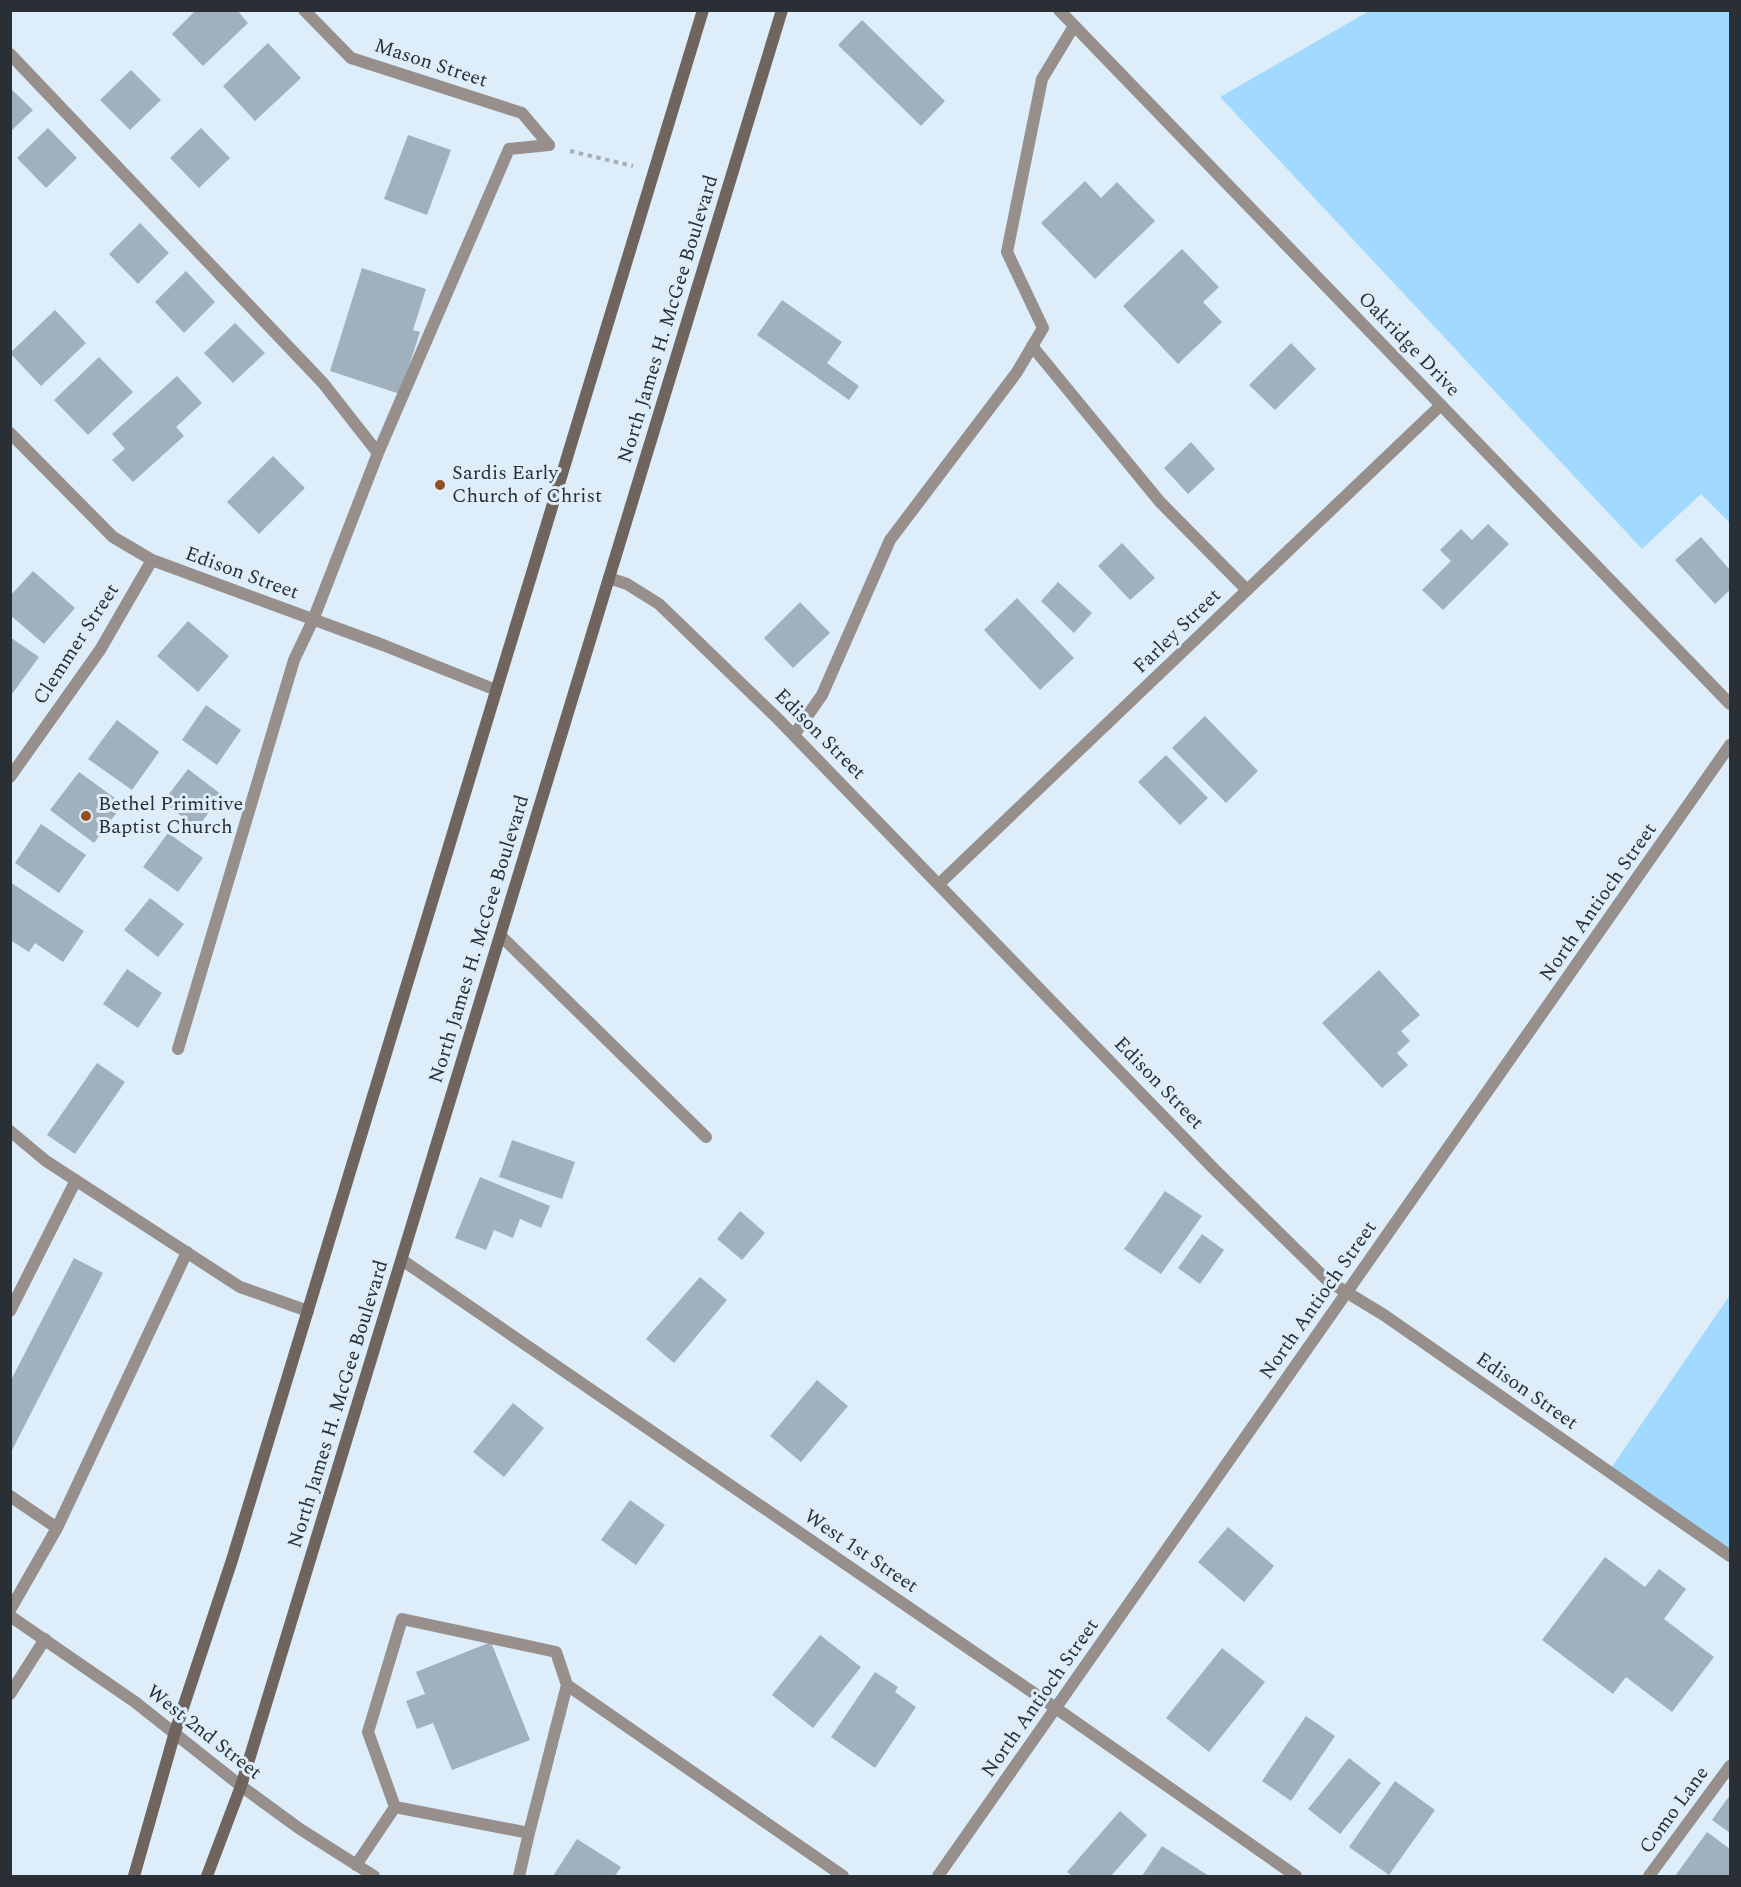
<svg xmlns="http://www.w3.org/2000/svg" width="1741" height="1887" font-family="Spectral,serif">
<style>
.green{fill:#a2daff}
.building{fill:#a0b1bd}
.lines{fill:none;stroke-linecap:round;stroke-linejoin:round}
.path{stroke:#a3b0ba;stroke-width:4;stroke-dasharray:4.5 4.5;stroke-linecap:butt}
.lane{stroke:#978f8b;stroke-width:12}
.street{stroke:#978f8b;stroke-width:12}
.secondary{stroke:#6f645e;stroke-width:12}
.poi-dot{fill:#924e20;stroke:#ddeefa;stroke-width:2}
.labels{text-anchor:middle;dominant-baseline:central;stroke-width:6;stroke-linejoin:round;paint-order:stroke}
.street-label{font-size:20px;fill:#292f34;stroke:#ddeefa}
.poi-label{font-size:20px;fill:#292f34;stroke:#ddeefa;text-anchor:start}
</style>
<rect width="100%" height="100%" fill="#ddeefa"/>
<path class="green" d="M1369,11H1730V523L1701,494L1642,549L1220,97Z
M1730,1295V1556L1609,1471Z"/>
<path class="building" d="M196,10H237L248,23L203,66L172,34Z
M862,20L945,101L921,126L838,45Z
M268,43L301,78L255,121L223,86Z
M131,70L161,100L130,130L100,100Z
M10,88L33,110L10,132Z
M48,128L77,158L46,188L17,158Z
M201,128L230,158L199,188L170,158Z
M408,135L451,150L427,215L384,199Z
M1085,181L1101,198L1117,182L1155,221L1095,279L1041,223Z
M140,223L169,253L138,284L109,254Z
M1182,249L1219,287L1203,302L1222,322L1178,364L1123,306Z
M362,268L426,289L413,330L420,332L400,394L330,371Z
M186,271L215,302L184,333L155,302Z
M782,300L842,342L827,363L859,386L849,400L757,335Z
M55,310L86,343L41,386L10,353Z
M235,323L265,353L233,383L204,353Z
M1291,343L1316,369L1275,410L1249,385Z
M99,357L133,392L88,435L54,400Z
M177,376L202,403L176,427L184,436L133,482L112,460L125,449L112,434Z
M1191,442L1215,469L1188,494L1164,468Z
M273,456L305,488L259,534L227,502Z
M1488,524L1509,544L1443,610L1422,590L1451,561L1440,550L1461,529L1472,540Z
M1701,537L1730,570V590L1715,604L1675,560Z
M1122,543L1155,578L1130,600L1098,566Z
M33,571L75,608L44,644L10,615V596Z
M1058,582L1092,613L1074,633L1041,601Z
M1017,598L1074,658L1040,690L984,630Z
M800,602L830,633L793,668L764,638Z
M188,621L229,656L198,692L157,656Z
M10,637L39,657L12,694L10,693Z
M206,705L241,730L217,765L182,740Z
M1205,716L1258,771L1226,803L1172,748Z
M117,720L159,752L132,790L88,759Z
M1166,755L1208,798L1180,825L1138,782Z
M188,769L222,795L197,828L163,802Z
M79,772L123,804L94,843L50,810Z
M41,824L86,855L59,893L15,863Z
M168,833L203,858L178,892L143,867Z
M10,882L84,931L63,962L35,943L29,952L10,940Z
M150,898L184,924L158,957L124,930Z
M127,969L162,993L138,1028L103,1004Z
M1379,970L1420,1015L1401,1031L1410,1041L1397,1053L1408,1065L1382,1088L1322,1023Z
M97,1063L125,1082L75,1154L47,1135Z
M512,1140L575,1162L562,1199L499,1177Z
M480,1177L550,1206L541,1228L520,1219L513,1238L494,1230L486,1250L455,1238Z
M1165,1191L1202,1216L1161,1274L1124,1249Z
M740,1211L765,1233L742,1260L717,1239Z
M1202,1234L1224,1250L1200,1284L1178,1268Z
M74,1258L103,1273L10,1454V1382Z
M700,1277L727,1300L674,1363L646,1339Z
M817,1380L848,1406L801,1462L770,1436Z
M513,1403L544,1428L504,1477L473,1452Z
M630,1500L665,1525L636,1565L601,1540Z
M1228,1527L1274,1566L1244,1602L1198,1562Z
M1605,1557L1645,1587L1659,1569L1686,1589L1664,1619L1714,1657L1672,1712L1626,1677L1613,1694L1542,1640Z
M820,1635L861,1667L813,1728L772,1695Z
M491,1642L530,1740L452,1770L433,1723L417,1729L406,1701L425,1694L416,1672Z
M1222,1648L1265,1682L1209,1752L1166,1718Z
M875,1672L898,1687L895,1692L916,1707L875,1768L831,1737Z
M1306,1716L1335,1736L1291,1801L1262,1781Z
M1349,1758L1381,1783L1340,1834L1308,1809Z
M1395,1781L1435,1810L1389,1875L1349,1847Z
M1730,1795V1833L1712,1820Z
M1120,1811L1147,1835L1111,1876H1072L1067,1872Z
M1707,1832L1730,1849V1876H1675Z
M577,1839L621,1867L615,1876H553Z
M1162,1846L1209,1876H1142Z"/>
<g class="lines">
<path class="path" d="M570,151L633,166"/>
<path class="lane" d="M10,54L323,383L378,453
M1032,346L1160,502L1247,590
M794,735L822,695L890,540L1017,372L1043,328L1007,252L1042,79L1074,26
M501,936L706,1137
M178,1049L294,660L313,620L378,453L509,149L549,145
M10,1131L46,1161L240,1287L308,1311
M10,1311L76,1180
M10,1496L57,1528L10,1610
M57,1528L187,1252
M567,1685L843,1876
M10,1694L45,1639
M356,1865L395,1807
M519,1876L529,1833L395,1807L368,1732L402,1619L556,1652L567,1685L529,1833"/>
<path class="street" d="M304,10L351,58L522,113L549,145
M1059,10L1730,704
M10,433L113,537L152,560L383,645L496,690
M609,578L627,584L659,604L778,719L1215,1170L1328,1281L1384,1315L1730,1556
M10,777L100,650L152,560
M939,884L1441,405
M402,1260L1057,1709L1296,1876
M10,1616L135,1702L241,1786L300,1829L374,1876
M938,1876L1730,745
M1649,1876L1730,1766"/>
<path class="secondary" d="M134,1876L175,1732L232,1560L703,10
M207,1876L241,1786L782,10"/>
</g>
<g class="poi-dot">
<circle cx="440" cy="485" r="6"/>
<circle cx="86" cy="816" r="6"/>
</g>
<g class="labels">
<g class="street-label">
<text transform="translate(431 63) rotate(18)">Mason Street</text>
<text transform="translate(668 319) rotate(-73)">North James H. McGee Boulevard</text>
<text transform="translate(1409 344) rotate(46)">Oakridge Drive</text>
<text transform="translate(242 573) rotate(20)">Edison Street</text>
<text transform="translate(1177 631) rotate(-44)">Farley Street</text>
<text transform="translate(76 644) rotate(-57)">Clemmer Street</text>
<text transform="translate(820 734) rotate(45)">Edison Street</text>
<text transform="translate(1598 902) rotate(-55)">North Antioch Street</text>
<text transform="translate(479 939) rotate(-73)">North James H. McGee Boulevard</text>
<text transform="translate(1159 1083) rotate(46)">Edison Street</text>
<text transform="translate(1318 1300) rotate(-55)">North Antioch Street</text>
<text transform="translate(1527 1391) rotate(35)">Edison Street</text>
<text transform="translate(338 1404) rotate(-73)">North James H. McGee Boulevard</text>
<text transform="translate(861 1551) rotate(34)">West 1st Street</text>
<text transform="translate(1040 1698) rotate(-55)">North Antioch Street</text>
<text transform="translate(204 1732) rotate(38)">West 2nd Street</text>
<text transform="translate(1674 1810) rotate(-54)">Como Lane</text>
</g>
<g class="poi-label">
<text x="452" y="473">Sardis Early<tspan x="452" dy="23">Church of Christ</tspan></text>
<text x="98" y="804">Bethel Primitive<tspan x="98" dy="23">Baptist Church</tspan></text>
</g>
</g>
<rect width="1741" height="1887" fill="none" stroke="#292f34" stroke-width="24"/>
</svg>
